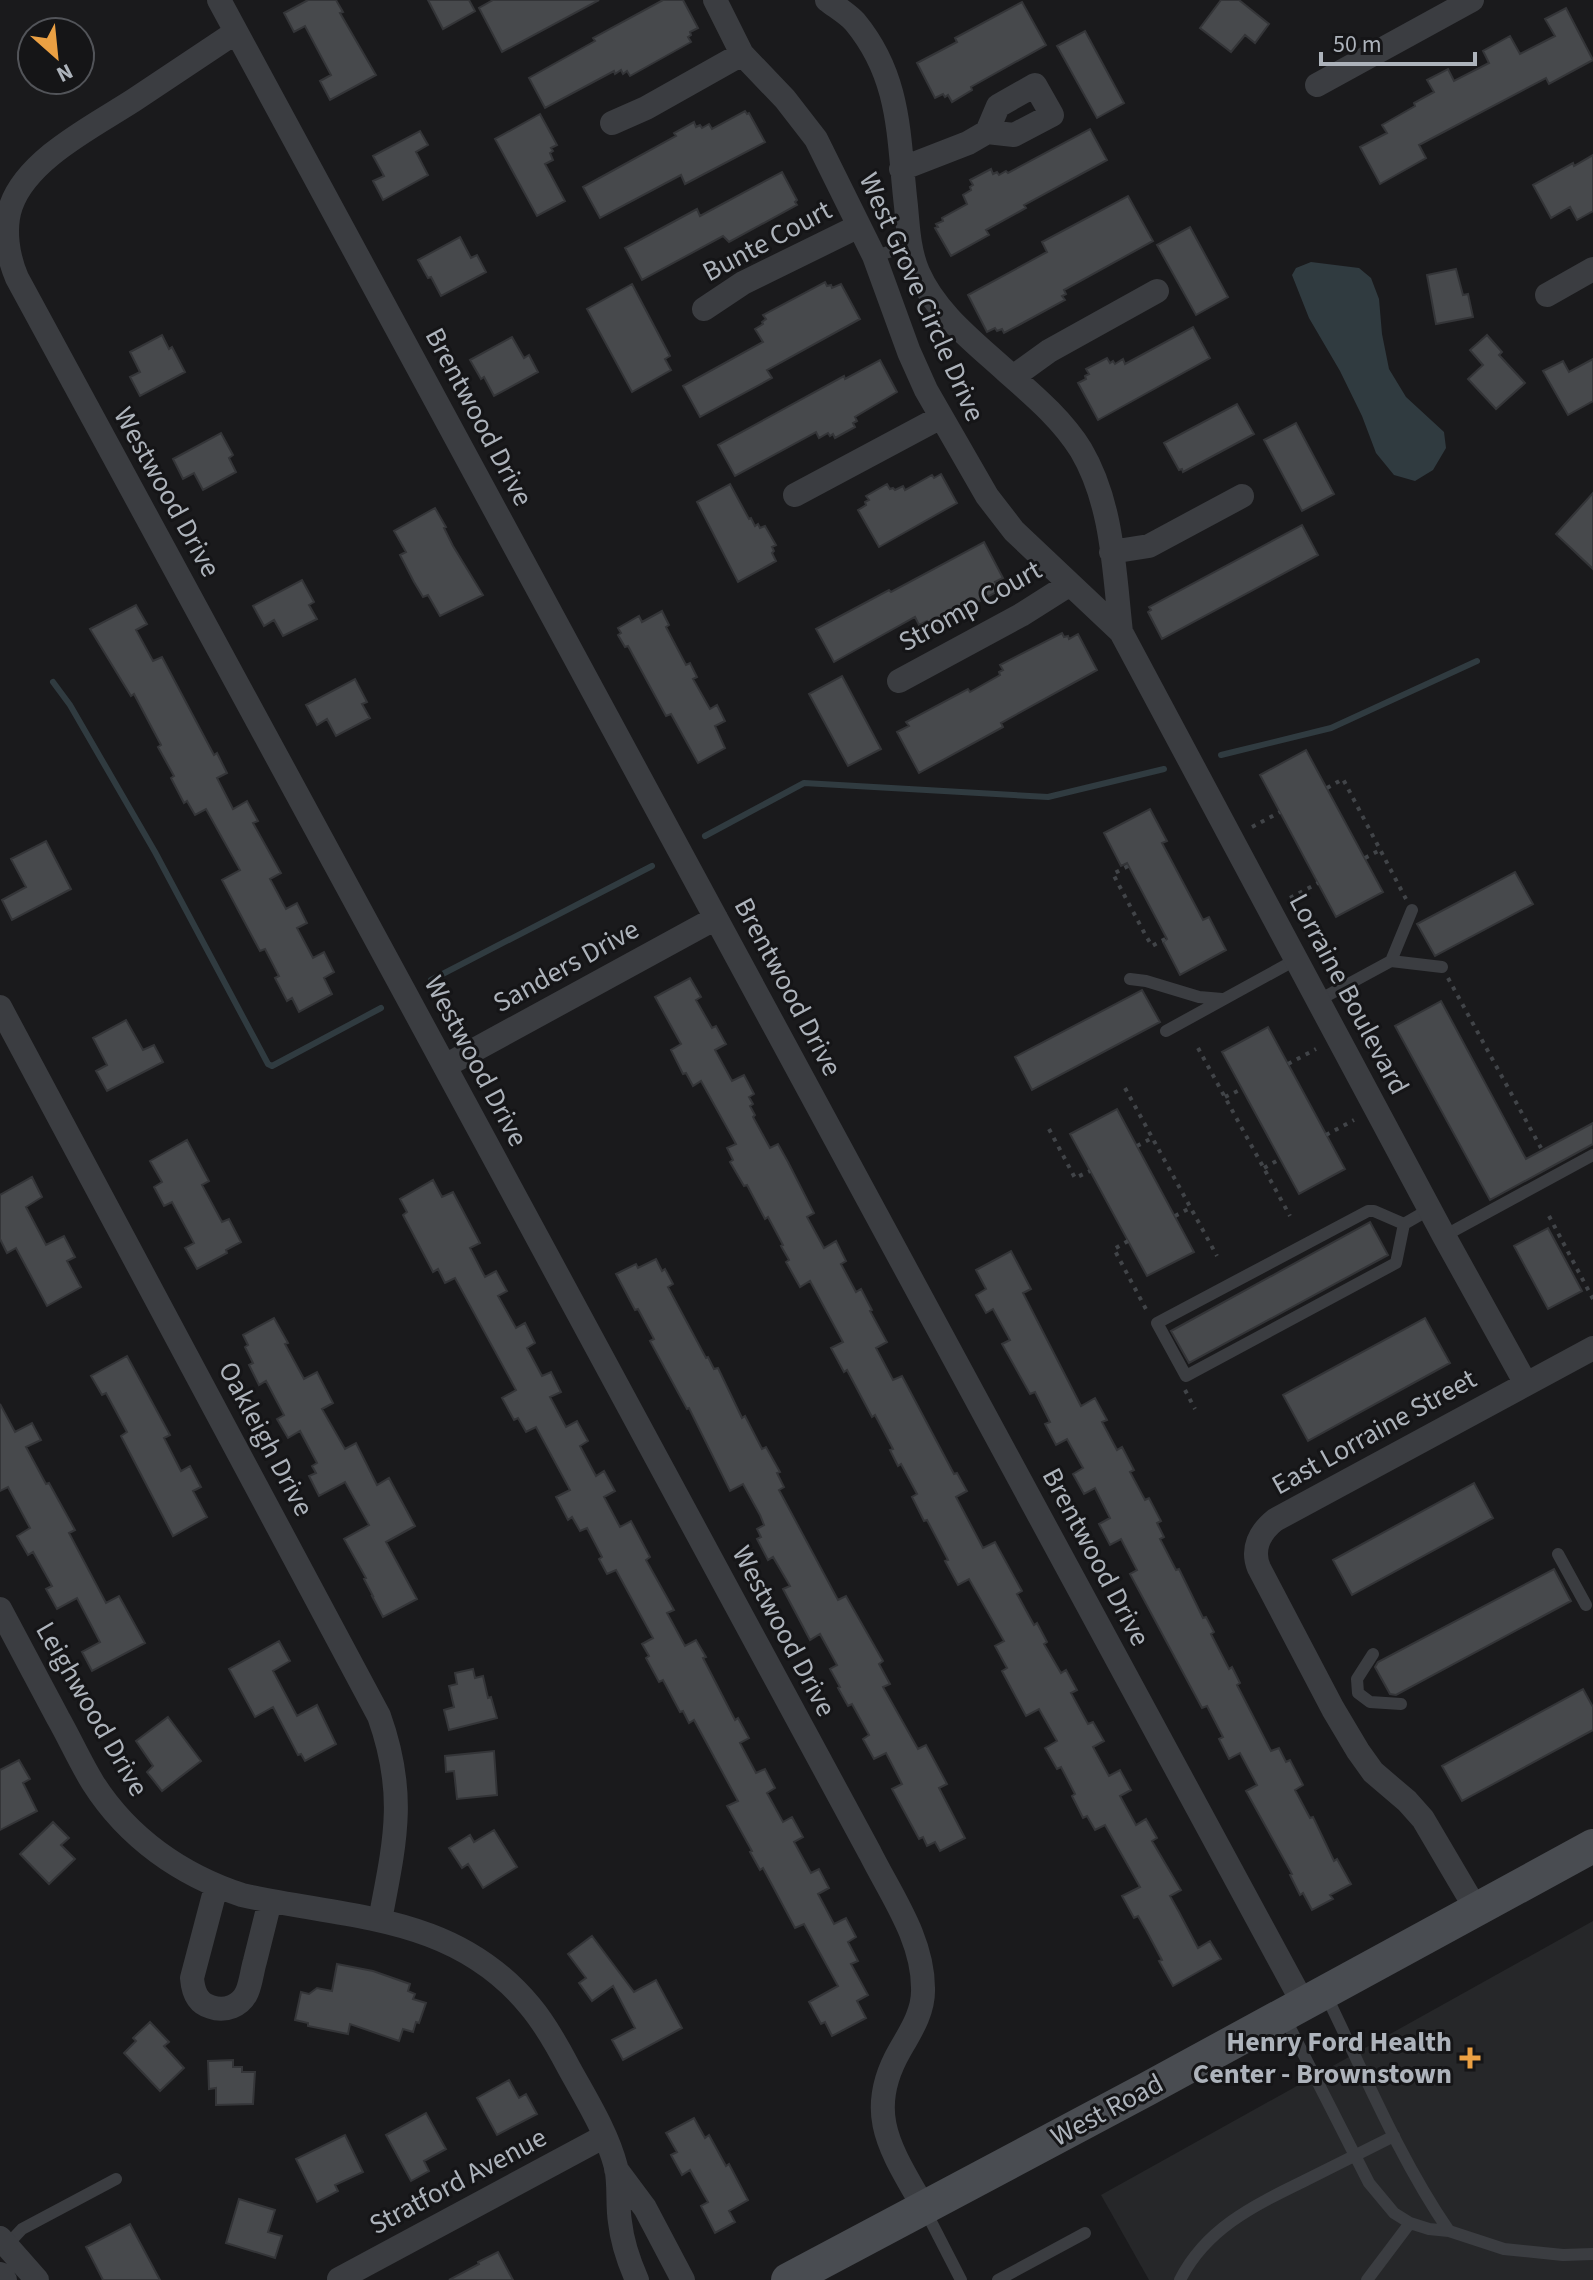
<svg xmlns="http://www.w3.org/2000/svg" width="1593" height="2280" font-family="'Source Sans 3',sans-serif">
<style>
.built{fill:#262729}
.water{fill:#303b40}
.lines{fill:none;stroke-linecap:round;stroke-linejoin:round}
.stream{stroke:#303b40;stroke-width:6}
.building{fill:#47494c;stroke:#343538;stroke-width:2}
.path{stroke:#414448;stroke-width:4;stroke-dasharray:4 6;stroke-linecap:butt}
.lane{stroke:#3b3d41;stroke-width:12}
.street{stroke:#3b3d41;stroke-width:24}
.secondary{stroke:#494c51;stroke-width:34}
.poi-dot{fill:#eba043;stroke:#151517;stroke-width:3}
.labels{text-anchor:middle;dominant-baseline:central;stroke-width:6;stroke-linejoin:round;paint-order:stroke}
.street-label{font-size:28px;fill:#adb3bb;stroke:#151517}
.poi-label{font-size:28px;font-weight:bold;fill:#adb3bb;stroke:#151517;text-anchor:end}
</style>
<rect width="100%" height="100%" fill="#1a1a1c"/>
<path class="built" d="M1593,1921V2280H1149L1101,2195Z"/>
<path class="water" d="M1311,262L1359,268L1371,278L1379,299L1382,334L1389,369L1406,397L1444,432L1446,448L1433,470L1415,481L1394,475L1376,453L1362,416L1340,371L1309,318L1292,275L1296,268Z"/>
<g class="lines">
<path class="stream" d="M53,682L70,705L155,852L268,1064L272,1066L381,1008
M1221,755L1331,728L1477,661
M705,836L804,783L1048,797L1164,769
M431,980L652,866"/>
</g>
<path class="building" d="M308,0H336L343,12L340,13L376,75L330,100L320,81L331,75L305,26L294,32L284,13Z
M428,0H469L475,11L443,29Z
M493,0H599L502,52L479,8Z
M663,0H683L698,28L690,32L691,35L688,37L691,42L630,76L627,71L623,74L621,70L615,74L614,71L545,108L529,78L595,41L593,38Z
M1221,0H1239L1269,24L1255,43L1245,35L1231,52L1200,28Z
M1022,2L1046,45L971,87L972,90L952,102L948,95L945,97L943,94L935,98L917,63L957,42L955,38Z
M1566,8L1593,60L1549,84L1546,78L1419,145L1426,158L1380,184L1360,147L1387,133L1382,125L1415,106L1414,103L1434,92L1427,80L1448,69L1454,81L1489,63L1483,51L1510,36L1520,54L1555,36L1545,19Z
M1085,31L1124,103L1097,118L1057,46Z
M745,111L747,114L749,113L765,142L685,184L681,175L600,218L583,187L676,136L674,133L694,122L696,127L700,125L702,128L709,124L712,129Z
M540,114L557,145L551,148L553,151L550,153L553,160L545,164L565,201L537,216L495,139Z
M1090,129L1107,160L1024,205L1026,208L986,230L989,235L951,256L935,228L938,227L936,224L943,221L942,218L967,204L963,195L971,190L970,187L973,185L970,180L991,169L993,174L997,172L999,175L1006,171L1008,173Z
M420,131L428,145L416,152L428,175L383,200L373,181L384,176L373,156Z
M1593,155V211L1577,220L1570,207L1551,218L1533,185L1573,163L1574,166Z
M782,172L797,200L795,202L797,205L729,242L723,236L642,280L625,248L697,209L700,216Z
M1128,196L1153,241L1064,290L1066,294L1062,296L1065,300L1004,333L1002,329L997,331L995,328L987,332L968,295L1047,252L1042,242Z
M1190,227L1228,297L1196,315L1157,245Z
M460,237L471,258L477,255L486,272L441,296L431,277L428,278L418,260Z
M1456,269L1463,295L1468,294L1473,317L1436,324L1427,275Z
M825,282L827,286L831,285L832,288L841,284L860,319L767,370L772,378L700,417L683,386L763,342L755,329L763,324L762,322L766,319L763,315Z
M632,284L670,356L665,359L671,370L632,392L587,309Z
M1193,327L1210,358L1098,420L1078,383L1086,379L1085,376L1089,374L1086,369L1107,358L1110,363L1113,361L1115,364L1123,359L1125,364Z
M162,335L169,349L172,347L185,372L140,396L130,377L140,372L130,352Z
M1487,335L1502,352L1499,355L1525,383L1496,409L1468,379L1483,365L1470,350Z
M512,337L524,358L529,355L538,372L494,396L484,377L481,379L470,360Z
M1593,359V401L1568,415L1543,371L1563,361L1569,372Z
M880,360L897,392L855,417L857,421L853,423L855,427L835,438L833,434L830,436L828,433L819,438L816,432L735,476L718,445L844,376L845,379Z
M1237,404L1254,434L1183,472L1182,469L1179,470L1164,443Z
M1296,423L1334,494L1302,511L1264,440Z
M221,433L233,455L229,458L236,472L203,490L194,473L183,479L173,459Z
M941,474L957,503L879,547L858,510L866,505L865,502L869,500L866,496L887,484L890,489L893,488L895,490L903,486L905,490L932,475L934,478Z
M730,484L749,519L751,518L755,526L758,524L760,528L765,526L776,545L772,547L774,551L772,553L776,561L738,582L697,502Z
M1593,493V569L1556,534Z
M435,508L446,527L444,528L453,546L483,595L440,616L428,595L423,597L414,582L400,555L406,552L394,531Z
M1302,525L1318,555L1162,639L1148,612L1151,610L1149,607Z
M984,542L1003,578L995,582L997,585L994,587L996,592L935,626L933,621L929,623L927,621L919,625L915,617L834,662L816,629L889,590L891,592Z
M302,580L314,602L309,605L317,619L283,636L274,620L264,626L253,606Z
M136,605L147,624L136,630L153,661L162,657L214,755L217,753L227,773L217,778L233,809L247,801L258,821L253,823L281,873L270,879L286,909L297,903L307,923L297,928L313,958L324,952L334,972L324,978L332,994L299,1012L292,998L287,1001L275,978L279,976L265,949L260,951L222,880L240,870L206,809L195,815L187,801L184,803L171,778L174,776L158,747L161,745L134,694L131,696L90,629Z
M662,611L669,625L666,627L686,665L690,663L697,677L693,679L710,709L717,705L725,721L715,726L725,748L698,763L671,714L666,716L628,646L625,647L618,635L621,633L618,628L639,616L642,622Z
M1062,633L1064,637L1068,636L1069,639L1078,634L1097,670L1001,723L1003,727L919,773L897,732L909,726L906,722L968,689L970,692L1000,675L999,672L1003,670L1000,665Z
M842,676L881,749L848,766L809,694Z
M355,679L367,702L362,704L370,718L336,736L327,719L317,725L306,705Z
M1306,750L1383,892L1336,917L1260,775Z
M1150,809L1167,841L1162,843L1203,920L1209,917L1226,950L1180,975L1163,942L1167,939L1127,863L1121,866L1104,833Z
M46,841L71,889L12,920L2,900L26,887L11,859Z
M1515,872L1533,904L1435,956L1417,924Z
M690,978L701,997L696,1000L712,1028L716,1026L726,1044L715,1050L732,1081L744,1075L754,1094L749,1097L753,1104L750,1106L755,1115L753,1117L770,1148L778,1144L788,1162L814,1213L807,1217L824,1248L836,1241L846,1261L841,1264L856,1292L861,1289L872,1310L870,1311L887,1342L876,1348L893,1380L902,1376L954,1474L957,1473L967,1491L956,1497L983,1548L995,1542L1022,1591L1017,1594L1034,1625L1037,1623L1047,1642L1044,1644L1061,1673L1066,1670L1077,1690L1071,1693L1088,1724L1093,1722L1104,1741L1093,1747L1109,1776L1120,1770L1131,1790L1120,1796L1136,1825L1146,1819L1157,1838L1152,1841L1181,1890L1170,1896L1179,1912L1198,1948L1210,1941L1221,1959L1173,1986L1159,1961L1162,1960L1146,1930L1138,1916L1134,1918L1122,1896L1140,1887L1105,1825L1095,1830L1087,1816L1083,1818L1072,1796L1075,1794L1061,1767L1057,1769L1045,1748L1057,1741L1039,1709L1026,1716L1002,1671L1007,1668L995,1646L1004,1641L969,1579L958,1585L945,1561L948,1560L927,1520L924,1521L912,1497L917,1494L901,1464L898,1466L890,1450L893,1449L875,1415L872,1417L847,1370L844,1372L831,1348L843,1342L810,1281L800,1287L786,1262L789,1260L781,1246L783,1245L768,1217L765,1219L747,1185L744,1186L730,1162L733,1160L727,1148L736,1144L701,1081L693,1086L686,1073L683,1074L671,1050L681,1044L655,997Z
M1142,990L1160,1022L1032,1090L1015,1057Z
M1441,1001L1526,1159L1593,1123V1144L1490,1200L1395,1026Z
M126,1020L143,1050L154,1045L163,1062L107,1091L96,1071L107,1065L93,1038Z
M1268,1027L1345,1169L1299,1194L1222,1052Z
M1117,1109L1194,1252L1147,1276L1070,1134Z
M187,1140L209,1181L202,1185L222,1222L229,1219L241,1242L226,1250L227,1253L197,1269L185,1248L194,1243L172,1202L164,1206L154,1187L162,1182L150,1161Z
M32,1177L42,1197L26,1207L46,1245L64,1236L75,1257L67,1261L81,1287L47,1306L16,1248L7,1253L0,1239V1195Z
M433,1180L442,1197L453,1192L480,1243L470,1248L485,1277L496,1271L507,1291L498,1296L516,1328L525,1323L535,1343L527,1348L542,1376L551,1372L561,1392L550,1397L566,1427L577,1421L588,1441L580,1446L596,1476L604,1471L615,1491L604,1497L620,1527L631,1521L650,1557L646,1560L674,1610L667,1613L685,1646L696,1640L706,1657L703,1658L735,1720L738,1718L749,1738L740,1743L756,1773L765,1769L775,1788L767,1793L783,1822L792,1817L803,1837L794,1842L811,1873L819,1869L829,1888L818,1894L834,1924L846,1918L856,1937L848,1942L858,1961L851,1964L868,1995L857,2001L866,2018L832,2036L825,2022L821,2024L809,2002L838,1986L804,1924L795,1928L763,1868L760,1870L750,1852L752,1851L727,1806L738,1801L694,1720L689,1723L683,1711L680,1712L663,1680L659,1682L646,1658L649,1656L642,1644L653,1638L616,1570L607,1574L599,1559L602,1557L587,1528L580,1531L572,1517L568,1520L556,1497L570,1490L536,1427L526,1432L518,1418L514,1420L502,1398L516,1390L455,1278L445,1283L438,1269L433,1272L403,1215L407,1212L400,1199Z
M1370,1222L1388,1255L1189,1363L1171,1331Z
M1548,1228L1582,1291L1548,1309L1514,1246Z
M1011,1251L1031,1289L1023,1293L1081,1406L1095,1398L1107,1420L1102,1422L1117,1450L1122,1447L1134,1470L1130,1472L1145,1500L1149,1498L1161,1521L1157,1523L1164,1537L1160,1539L1176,1570L1179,1569L1203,1618L1206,1617L1214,1632L1211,1634L1229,1669L1232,1667L1240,1683L1237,1685L1271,1751L1279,1748L1286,1762L1290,1760L1303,1785L1295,1790L1310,1818L1313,1817L1334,1861L1337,1859L1351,1884L1330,1895L1333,1899L1312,1910L1303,1893L1300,1895L1290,1875L1292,1874L1246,1791L1257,1785L1240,1753L1229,1759L1219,1739L1223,1737L1207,1706L1202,1708L1130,1574L1137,1570L1121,1539L1110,1545L1099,1524L1110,1518L1095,1488L1084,1494L1073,1474L1083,1468L1067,1439L1056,1445L1045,1424L1050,1422L1035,1392L1030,1394L1002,1344L1010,1340L993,1309L986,1313L976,1295L986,1289L976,1270Z
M656,1259L662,1271L665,1269L673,1284L668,1287L706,1358L708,1357L714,1369L718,1368L742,1418L745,1416L762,1449L766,1447L780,1472L777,1473L784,1487L779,1490L838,1600L846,1596L883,1661L879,1664L890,1684L883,1687L918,1749L926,1745L947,1784L939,1788L965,1838L940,1851L935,1842L927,1846L923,1837L919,1839L892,1789L902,1784L886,1753L874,1759L863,1739L869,1735L852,1704L848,1706L838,1688L840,1687L830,1669L837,1665L820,1634L810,1640L783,1589L790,1586L773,1557L768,1560L757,1539L761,1537L757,1529L764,1525L760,1515L743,1484L730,1491L689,1408L687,1409L650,1341L654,1339L638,1309L635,1310L616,1274L636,1264L638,1268Z
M274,1318L288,1343L285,1344L304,1379L317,1372L333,1403L322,1409L345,1449L356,1443L377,1485L389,1478L415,1526L386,1542L417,1599L383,1617L372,1596H373L364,1579L366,1578L344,1539L369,1525L345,1482L319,1496L309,1476L316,1473L312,1466L317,1463L300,1431L288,1438L277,1419L284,1415L266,1381L259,1385L249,1365L253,1363L245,1347L248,1345L243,1335Z
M1425,1318L1450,1363L1308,1441L1283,1395Z
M127,1356L170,1435L164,1438L181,1471L190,1466L201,1487L193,1491L207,1517L173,1536L121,1436L127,1432L106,1393L102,1395L91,1376Z
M0,1404L15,1432L32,1423L41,1440L26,1447L46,1484L49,1483L75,1530L69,1533L106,1603L119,1596L145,1643L92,1671L82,1652L100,1642L77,1598L57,1609L46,1589L52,1586L33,1552L28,1555L17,1536L30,1528L8,1487L0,1491Z
M1474,1483L1493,1518L1352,1595L1333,1560Z
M1554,1569L1571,1601L1396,1695L1390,1694L1375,1667L1378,1662Z
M279,1641L290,1661L273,1671L297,1716L317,1705L336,1744L305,1761L301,1754L298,1755L273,1707L255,1717L229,1669Z
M473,1669L475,1678L483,1676L488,1698L491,1697L497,1718L449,1730L444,1710L454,1707L449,1686L457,1684L455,1673Z
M1583,1689L1593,1707V1730L1462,1801L1442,1766Z
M168,1717L201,1761L162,1791L147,1772L153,1766L136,1741Z
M494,1751L497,1795L457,1799L454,1771L446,1772L445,1756Z
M19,1760L30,1779L23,1783L37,1811L0,1830V1770Z
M53,1822L69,1838L61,1845L75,1859L49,1884L20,1854Z
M494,1830L517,1867L483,1888L468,1864L462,1868L449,1848L470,1835L474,1842Z
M592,1936L634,1992L656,1980L682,2028L623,2060L612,2040L635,2028L613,1986L592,2001L579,1983L586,1978L568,1954Z
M337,1964L373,1971L410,1984L408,1991L415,1994L413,1999L426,2003L419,2023L416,2022L413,2032L403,2029L399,2041L350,2024L348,2034L308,2026V2023L295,2020L301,1992L309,1994L317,1988L332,1991Z
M150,2022L169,2042L164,2046L184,2068L160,2091L124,2053L136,2041L133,2038Z
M233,2060V2067H242V2072H255L253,2104L216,2105V2088L209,2089L208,2061Z
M509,2080L519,2098L526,2094L537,2114L497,2135L477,2098Z
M426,2113L446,2149L424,2161L429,2171L411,2181L386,2135Z
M694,2118L705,2138L709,2135L726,2166L729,2164L748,2200L729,2211L735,2222L715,2233L701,2206L708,2202L690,2170L682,2175L671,2155L677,2152L666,2133Z
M345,2135L363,2172L335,2185L338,2191L317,2202L296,2159Z
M239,2199L275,2210L268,2232L282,2236L275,2258L226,2243Z
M130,2224L160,2280H103L86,2247Z
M498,2252L513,2280H449L479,2264L478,2262Z"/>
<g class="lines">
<path class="path" d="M1327,788L1343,779L1406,899
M1252,827L1280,812
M1365,858L1380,850
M1128,866L1113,874L1146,936L1152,946L1167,938
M1290,898L1318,883
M1448,978L1541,1148
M1198,1048L1290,1216
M1288,1064L1316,1049
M1125,1088L1217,1256
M1225,1097L1242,1089
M1049,1129L1075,1178L1090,1171
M1326,1135L1354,1120
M1137,1146L1152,1138
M1264,1168L1280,1159
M1175,1216L1190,1208
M1549,1216L1593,1299
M1128,1241L1114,1249L1148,1313
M1185,1390L1195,1409"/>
<path class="lane" d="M874,256L910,246
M1391,961L1442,967
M1130,979L1146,981L1199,997L1222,999
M1319,1000L1391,961L1412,910
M1166,1031L1297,959
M1404,1224L1396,1263L1186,1376L1157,1323L1368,1211H1374L1404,1224L1430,1209
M1444,1236L1593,1155
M1558,1554L1586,1605
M1373,1654L1357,1679L1358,1693L1370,1702L1401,1704
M1325,1993C1364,2073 1399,2158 1449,2231
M1284,2016L1369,2183L1394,2213L1410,2223L1429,2229L1449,2231L1504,2249L1563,2255L1593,2254
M924,2208L961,2280
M7,2245L22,2229L116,2179
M998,2280L1085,2233
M1180,2280C1206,2228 1255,2205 1304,2181C1334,2166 1364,2151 1394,2136
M1367,2280L1410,2223"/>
<path class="street" d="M219,0L1303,2003
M715,0L742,54L785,99L816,139L874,256L909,352L926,390L987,496L1014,531L1121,632L1444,1236L1526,1384
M827,0C836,7 848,14 855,22C902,79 898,138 906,206C908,228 909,251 918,272C936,313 973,341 1006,371C1032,394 1062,419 1081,450C1113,504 1114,571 1121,632
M236,32C202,55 168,77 134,100C94,126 27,159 11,206C3,229 8,257 17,278L404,991L870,1853C891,1895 923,1939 923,1988C924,2011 911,2031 900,2050C863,2114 892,2151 924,2208
M1317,85L1472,0
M612,123L646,108L742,54
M901,169L968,143L987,132L1014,135L1052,115L1035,85L998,106L987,132
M1547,295L1593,269
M704,309L743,283L859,226
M1013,377L1049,351L1157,291
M795,495L941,417
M1111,552L1149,546L1242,496
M899,681L1021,615L1070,584
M0,1007L379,1716C407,1794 395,1842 380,1920
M445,1066L716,918
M0,1609C19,1645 39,1682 58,1718C70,1739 80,1762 93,1783C128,1838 181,1875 242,1895C349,1919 454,1914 530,2006C546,2025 558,2047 569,2068C586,2099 607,2132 616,2167C620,2184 617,2204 620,2222C622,2241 629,2262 637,2280
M216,1887L192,1978C193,1991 197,2003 211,2007C225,2012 241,2006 247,1992C251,1983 252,1971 255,1961C260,1941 265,1921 270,1901
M1476,1909L1423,1819L1407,1801L1373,1772L1358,1751L1333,1709L1259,1568C1251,1549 1260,1532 1275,1520L1593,1348
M616,2169L645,2208L683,2280
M0,2238L37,2280
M0,2274L5,2280
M339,2279L605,2136"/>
<path class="secondary" d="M788,2280L1147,2089L1593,1846"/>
</g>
<path class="poi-dot" d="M1466 2046h8v8h8v8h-8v8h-8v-8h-8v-8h8z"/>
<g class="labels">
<g class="street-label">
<text transform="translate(767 241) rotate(-28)">Bunte Court</text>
<text transform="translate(922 297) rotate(66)">West Grove Circle Drive</text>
<text transform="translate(479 417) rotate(62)">Brentwood Drive</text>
<text transform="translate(167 492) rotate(61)">Westwood Drive</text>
<text transform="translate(970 606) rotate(-29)">Stromp Court</text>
<text transform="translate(566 966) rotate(-29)">Sanders Drive</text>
<text transform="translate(788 987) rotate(62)">Brentwood Drive</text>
<text transform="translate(1349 994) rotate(62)">Lorraine Boulevard</text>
<text transform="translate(476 1061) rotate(62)">Westwood Drive</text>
<text transform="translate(1374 1432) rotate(-29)">East Lorraine Street</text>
<text transform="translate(266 1439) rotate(62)">Oakleigh Drive</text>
<text transform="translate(1096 1557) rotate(62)">Brentwood Drive</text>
<text transform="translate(784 1631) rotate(62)">Westwood Drive</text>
<text transform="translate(92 1709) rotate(60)">Leighwood Drive</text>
<text transform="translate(1107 2110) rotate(-28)">West Road</text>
<text transform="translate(458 2181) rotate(-28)">Stratford Avenue</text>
</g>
<g class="poi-label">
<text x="1452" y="2042">Henry Ford Health<tspan x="1452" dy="32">Center - Brownstown</tspan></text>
</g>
</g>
<g transform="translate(56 56) rotate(153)"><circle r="38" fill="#151517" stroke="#525459" stroke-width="2"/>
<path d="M0-6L14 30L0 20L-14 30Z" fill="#eba043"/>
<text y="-12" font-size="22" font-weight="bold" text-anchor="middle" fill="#adb3bb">N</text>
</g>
<path d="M1321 52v12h154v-12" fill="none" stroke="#adb3bb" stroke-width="4"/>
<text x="1333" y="52" font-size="24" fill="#adb3bb" stroke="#151517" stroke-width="6" paint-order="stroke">50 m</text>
</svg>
